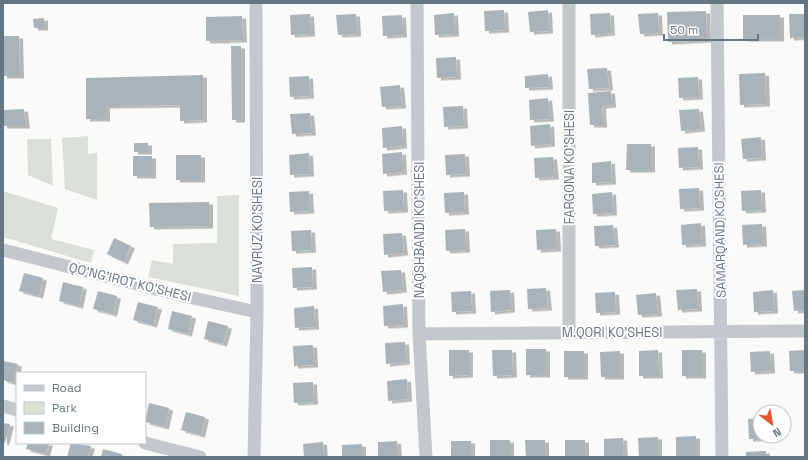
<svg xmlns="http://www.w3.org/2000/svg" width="808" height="460" font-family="'Space Grotesk',sans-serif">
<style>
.green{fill:#dadfd7}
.building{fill:#aab3b9;filter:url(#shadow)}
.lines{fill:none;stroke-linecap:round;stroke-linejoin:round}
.minor{stroke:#c3c8cc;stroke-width:13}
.labels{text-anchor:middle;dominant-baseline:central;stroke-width:4;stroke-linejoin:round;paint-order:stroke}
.street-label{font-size:13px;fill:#657683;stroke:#fff}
</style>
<defs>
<filter id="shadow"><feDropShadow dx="4" dy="2.5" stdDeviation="0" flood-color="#0004"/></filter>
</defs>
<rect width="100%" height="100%" fill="#fafaf8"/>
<path class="green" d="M88,136V154L97,153V200L65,189L62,138Z
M27,139H51L53,186L28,175Z
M3,191L58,208L51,239L94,250L91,263L3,237Z
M239,195V296L148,277L152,260L173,264V244L217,243V196Z"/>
<path class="building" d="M504,10L505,30L485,31L484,11Z
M548,10L549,31L530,32L528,12Z
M706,11L707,40L668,42L667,12Z
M454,13L455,34L435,35L434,15Z
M610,13L611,33L591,35L590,14Z
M658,13L659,33L640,34L638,14Z
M310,14L311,34L291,35L290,15Z
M356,14L357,34L338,35L336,15Z
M789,14H805V37L790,38Z
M402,15L403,35L383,36L382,16Z
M743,15H780V39H743Z
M242,16L243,40L206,41V17Z
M44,18V28H34L33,19Z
M3,36H19L20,76H3Z
M231,46H241V120H232Z
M456,57L457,77L437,78L436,58Z
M607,68L609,88L589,89L587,69Z
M765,73L766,104L740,105L739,74Z
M548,74L549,87L525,88V76Z
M203,75V120L180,121V105L106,106V119H86V78Z
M309,76L310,96L290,97L289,77Z
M698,77L699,97L679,98L678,78Z
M400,85L402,106L382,107L380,87Z
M611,91L612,105L602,106L603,125H590L588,93Z
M548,98L550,119L530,120L529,100Z
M463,106L464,126L444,127L443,107Z
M24,109L26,126H3V110Z
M699,109L701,129L681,131L679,110Z
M310,113L312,133L292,134L290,114Z
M550,124L551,144L531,146L530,126Z
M402,126L403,146L383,148L382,128Z
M761,137L762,158L743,159L741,139Z
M134,143H148V152H134Z
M627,144H651V170H626Z
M698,147L699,167L679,168L678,148Z
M402,152L403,172L383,174L382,154Z
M309,153L310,174L290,175L289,155Z
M465,154L466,174L446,175L445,155Z
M176,155H201V180H176Z
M133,156H152V176H133Z
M553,157L555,177L535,178L534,158Z
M611,161L612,182L592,183V163Z
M699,188L700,208L680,209L679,189Z
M403,190L404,210L384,211L383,191Z
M761,190L762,210L742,211L741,191Z
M309,191L310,211L290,212L289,192Z
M464,192L465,212L445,213L444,193Z
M612,192L613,213L593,214L592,194Z
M209,202V226L150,227L149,203Z
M701,223L702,244L682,245L681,225Z
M762,224L763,244L743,245L742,225Z
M613,225L615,245L595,246L594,226Z
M465,229L466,250L446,251L445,230Z
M556,229L557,249L537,250L536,230Z
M311,230L312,250L292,251L291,231Z
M402,233L404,253L384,255L383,234Z
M114,238L131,246L124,262L107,254Z
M312,267L313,287L293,288L292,268Z
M401,270L403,290L383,292L381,271Z
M24,273L43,278L39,296L19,291Z
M63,282L83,287L79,306L59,301Z
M546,288L548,308L528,309L527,289Z
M697,289L698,309L678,310L676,290Z
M510,290L511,310L491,312L490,291Z
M773,290L774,311L754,312L753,292Z
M805,290V310L794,311L792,291Z
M98,291L117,296L113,314L93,309Z
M471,291L472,311L452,312L451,292Z
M615,292L616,312L596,313L595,293Z
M656,293L658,314L638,315L636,295Z
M138,302L158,307L153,325L133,320Z
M403,304L404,325L384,326L383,306Z
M314,306L315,327L295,328L294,308Z
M172,311L192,316L188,334L168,329Z
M208,321L228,326L223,344L204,339Z
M405,342L406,362L386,364L385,343Z
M313,345L314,365L294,366L293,346Z
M526,349H546V375H526Z
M449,350H469V375L449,376Z
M492,350H512L513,375L493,376Z
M658,350L659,376H639V351Z
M682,350H702V376H682Z
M805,350V371H790L789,351Z
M564,351H584V377H564Z
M620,351V377H601L600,352Z
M770,351L771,371L751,372L750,352Z
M3,361L18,364L14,383L3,380Z
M407,379L408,399L388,401L387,381Z
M313,382L314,402L294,403L293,383Z
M149,403L169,408L165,427L145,422Z
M186,412L205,417L201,435L181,430Z
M760,418V436H769V438L749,439L748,419Z
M3,423L10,424L5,443L3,442Z
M696,436V457H676V437Z
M658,437V457H639L638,438Z
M623,438L624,457H604V439Z
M490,440H510V457H490Z
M525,440H545V457H526Z
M565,440H585V457H565Z
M397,441L398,457H378V442Z
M451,441H471V457H451Z
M323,442L324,457H304L303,444Z
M28,443H49L46,454L26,449Z
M71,443L91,446L88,457H67Z
M362,444V457H342V445Z
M103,449L122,454L121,457H101Z
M766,451V457H746V452Z"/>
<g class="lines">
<path class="minor" d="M417,3L419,334L426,457
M569,3V331
M717,3L722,457
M3,250L184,296L257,312
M419,334L805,331
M3,406L17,410
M145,443L200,457
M254,457L257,312L256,3"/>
</g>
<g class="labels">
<g class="street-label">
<text transform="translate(569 167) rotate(-90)">FARGONA KO'SHESI</text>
<text transform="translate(257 230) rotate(-90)">NAVRUZ KO'SHESI</text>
<text transform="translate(419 230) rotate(-90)">NAQSHBANDI KO'SHESI</text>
<text transform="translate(720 230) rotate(-91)">SAMARQAND KO'SHESI</text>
<text transform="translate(130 282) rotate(14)">QO'NG'IROT KO'SHESI</text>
<text x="612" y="332">M.QORI KO'SHESI</text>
</g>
</g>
<rect width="808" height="460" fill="none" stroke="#657683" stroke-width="8"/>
<rect x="16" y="372" width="130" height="72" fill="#ffffff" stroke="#c1c8cd"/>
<rect x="24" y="385" width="20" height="6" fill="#c3c8cc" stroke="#c1c8cd"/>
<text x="52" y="392" font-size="12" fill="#657683">Road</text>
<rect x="24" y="402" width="20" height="12" fill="#dadfd7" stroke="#c1c8cd"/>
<text x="52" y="412" font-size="12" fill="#657683">Park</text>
<rect x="24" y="422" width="20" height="12" fill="#aab3b9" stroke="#c1c8cd"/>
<text x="52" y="432" font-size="12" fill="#657683">Building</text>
<g transform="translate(772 424) rotate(149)"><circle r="19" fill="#ffffff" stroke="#c1c8cd"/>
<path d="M0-3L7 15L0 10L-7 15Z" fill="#e4572e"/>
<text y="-6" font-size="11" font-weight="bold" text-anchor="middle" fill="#657683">N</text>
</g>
<path d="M664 34v6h94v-6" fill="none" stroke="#657683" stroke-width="2"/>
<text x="670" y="34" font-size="12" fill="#657683" stroke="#ffffff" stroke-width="3" paint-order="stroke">50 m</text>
</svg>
